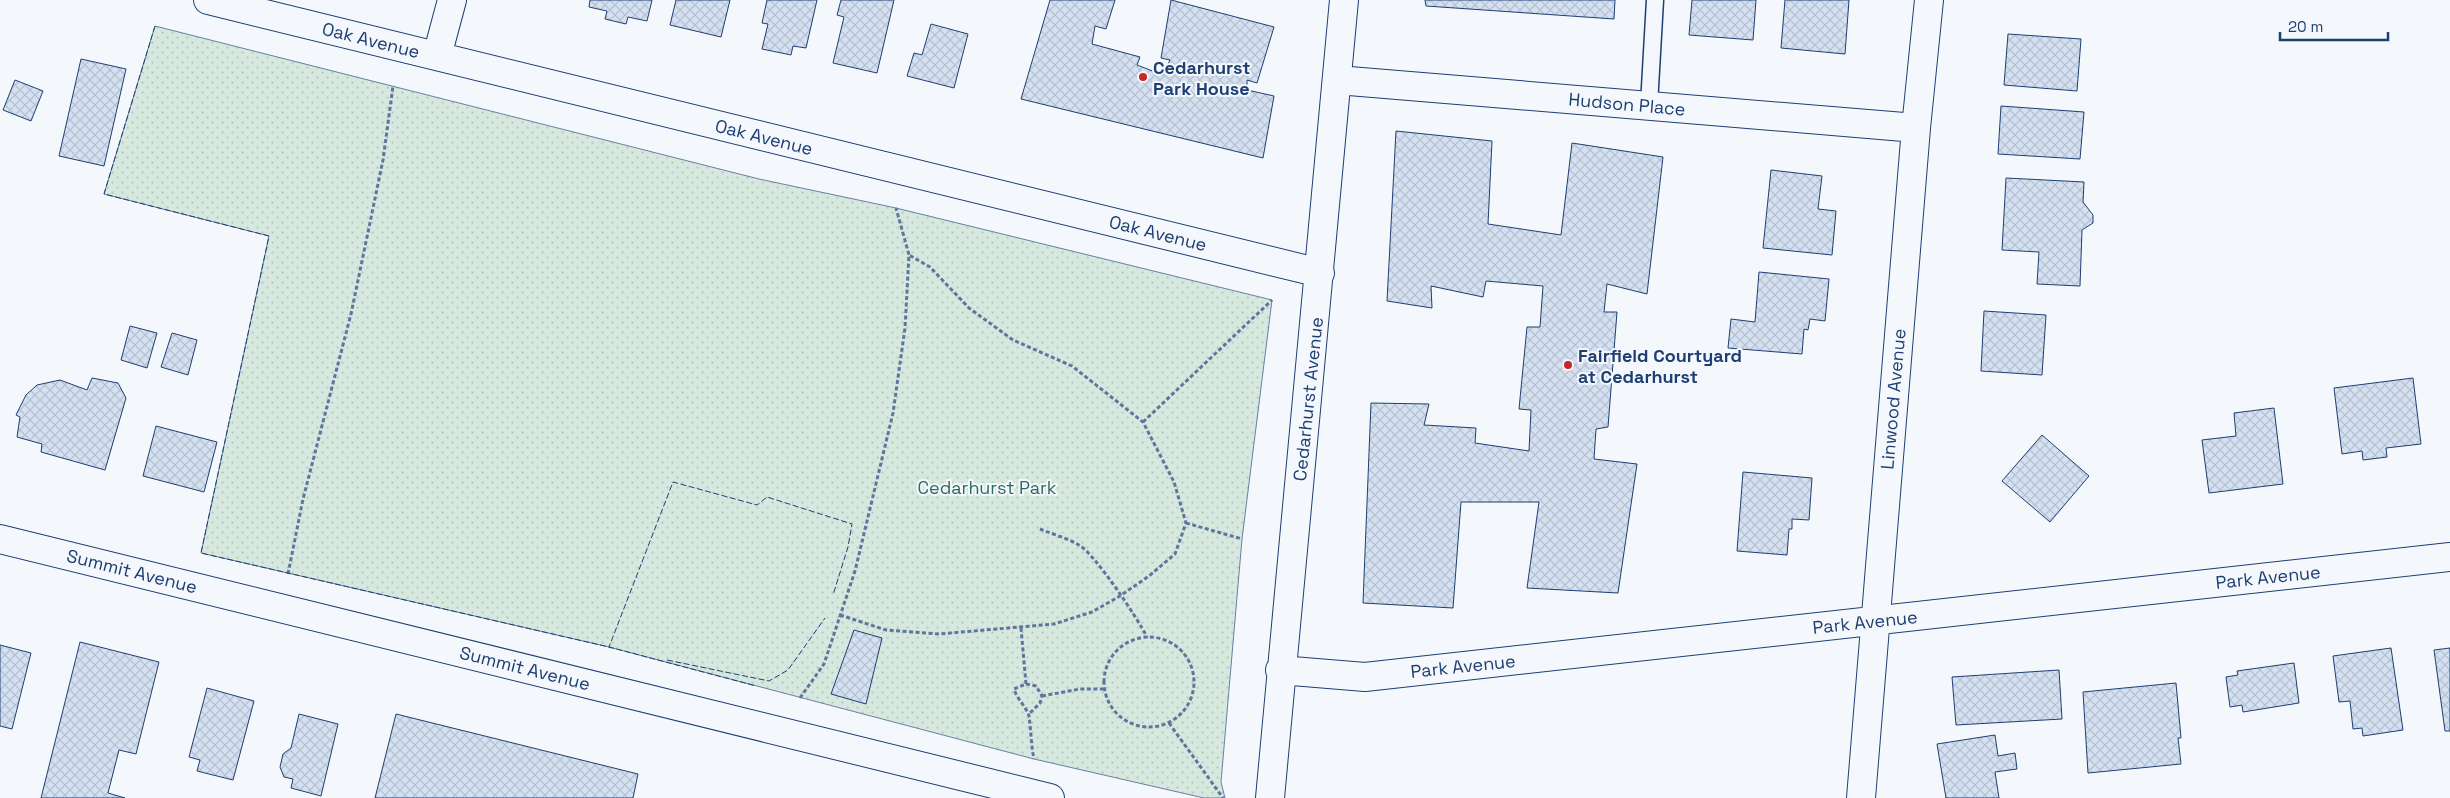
<svg xmlns="http://www.w3.org/2000/svg" width="2450" height="798" font-family="'Space Grotesk',sans-serif">
<style>
.park{fill:url(#park-dots);stroke:#687fa3}
.building{fill:url(#building-cross-hatch);stroke:#1d3f73}
.lines{fill:none;stroke-linecap:round;stroke-linejoin:round}
.lane-casing{stroke:#1d3f73;stroke-width:19}
.street-casing{stroke:#1d3f73;stroke-width:30}
.path{stroke:#5e769c;stroke-width:3;stroke-dasharray:4 2.5;stroke-linecap:butt}
.lane{stroke:#f4f7fb;stroke-width:16}
.street{stroke:#f4f7fb;stroke-width:28}
.fence{stroke:#1d3f73;stroke-width:1;stroke-dasharray:6 2.5;stroke-linecap:butt}
.poi-dot{fill:#c62828;stroke:#f4f7fb;stroke-width:2}
.labels{text-anchor:middle;dominant-baseline:central;stroke-width:4;stroke-linejoin:round;paint-order:stroke}
.street-label{font-size:18px;fill:#1d3f73;stroke:#f4f7fb}
.poi-label{font-size:18px;font-weight:bold;fill:#1d3f73;stroke:#f4f7fb;text-anchor:start}
.park-label{font-size:18px;fill:#2c6c60;stroke:#f4f7fb}
</style>
<defs>
<pattern id="park-dots" width="8" height="8" patternUnits="userSpaceOnUse" patternTransform="scale(1.25)"><rect width="8" height="8" fill="#d7e8df"/><path d="M2 2h.1M6 6h.1" fill="none" stroke="#b8c8c3" stroke-width="1.8" stroke-linecap="round"/></pattern>
<pattern id="building-cross-hatch" width="8" height="8" patternUnits="userSpaceOnUse" patternTransform="scale(1.25)"><rect width="8" height="8" fill="#d5e0f0"/><path d="M0 0l8 8M0 8l8-8" fill="none" stroke="#b6c1d1"/></pattern>
</defs>
<rect width="100%" height="100%" fill="#f4f7fb"/>
<path class="park" d="M155,26L759,179L896,208L1272,300L1242,539L1221,782L1225,798H1204L1034,759L609,647L201,553L269,236L104,194Z"/>
<path class="building" d="M590,0H652L647,21L628,17L626,24L605,19L607,11L589,7Z
M676,0H730L721,37L670,25Z
M767,0H817L806,48L793,46L791,55L762,49L768,24L762,23Z
M841,0H894L877,73L833,63L844,17L837,15Z
M1050,0H1115L1106,29L1095,26L1092,44L1140,57L1137,65L1163,75L1170,60L1161,58L1171,0L1274,27L1257,83L1247,80V90L1274,96L1263,158L1021,99Z
M1425,0H1615L1614,19L1426,6Z
M1692,0H1756L1753,40L1689,35Z
M1785,0H1849L1845,54L1781,48Z
M931,24L968,34L954,88L907,76L914,53L922,55Z
M2008,34L2081,39L2077,91L2004,85Z
M81,59L126,69L104,166L59,156Z
M15,80L43,91L31,121L3,110Z
M2001,106L2084,112L2080,159L1998,154Z
M1396,131L1492,141L1488,224L1561,235L1572,143L1663,157L1647,294L1607,284L1604,312H1617L1608,427L1596,429L1594,459L1637,464L1618,593L1527,588L1539,502H1461L1453,608L1363,603L1371,403L1429,404L1424,425L1476,428L1475,443L1529,451L1531,410L1519,409L1527,327H1540L1543,286L1486,281L1483,297L1431,286L1432,308L1387,301Z
M1771,170L1822,176L1818,209L1836,211L1832,255L1763,248Z
M2006,178L2084,182L2083,202L2093,215V223L2082,230L2080,286L2037,284L2039,252L2002,250Z
M1759,272L1829,279L1825,321L1810,319L1808,330L1804,329L1802,354L1728,348L1731,319L1755,322Z
M1984,311L2046,315L2042,375L1981,371Z
M130,326L157,333L147,368L121,360Z
M172,333L197,340L188,375L161,367Z
M92,378L118,383L126,398L105,470L41,452L42,444L17,437L20,417L16,415L26,395L37,385L60,380L87,390Z
M2413,378L2421,444L2386,448L2387,457L2363,460L2362,451L2342,454L2334,388Z
M2274,408L2283,484L2209,493L2202,440L2236,436L2234,413Z
M156,426L217,442L204,492L143,476Z
M2042,435L2089,476L2050,522L2002,481Z
M1743,472L1812,478L1809,520L1792,519V529H1789L1787,555L1737,551Z
M854,630L882,638L866,704L831,694Z
M80,642L159,662L136,754L119,750L108,793L125,798H41Z
M0,645L31,653L12,729L0,726Z
M2391,648L2403,730L2363,736L2362,728L2353,729L2350,701L2339,702L2333,656Z
M2450,648V731H2445L2434,650Z
M2294,663L2299,703L2243,712L2242,705L2230,707L2226,677L2238,675L2237,671Z
M2059,670L2062,719L1956,725L1952,677Z
M2176,683L2181,738H2178L2181,764L2088,773L2083,692Z
M207,688L254,701L233,780L197,771L200,760L189,757Z
M299,714L338,724L321,796L291,788L293,779L284,777L280,767L283,754L291,748Z
M396,714L638,774L633,798H375Z
M1995,735L1998,756L2015,753L2017,769L1995,772L1999,798H1946L1937,744Z"/>
<g class="lines">
<g class="lane-casing">
<path id="lane" d="M1649,105L1655,0"/>
</g>
<g class="street-casing">
<path id="street" d="M208,0L1320,273
M437,56L452,0
M1337,80L1916,128
M0,539L1050,798
M1280,670L1365,677L2450,557
M1270,798L1344,0
M1861,798L1916,128L1929,0"/>
</g>
<path class="path" d="M1143,422L1272,300
M1186,523L1242,539
M1040,529C1052,534 1067,538 1079,545C1095,554 1138,619 1147,637
M288,574L303,499L351,314L383,160L393,86
M840,615L886,630L939,634L1054,624L1092,612L1120,596L1149,576L1175,554L1186,523L1174,482L1143,422L1072,366L1013,340L969,308L930,267L909,255
M1021,628L1026,684L1014,689C1017,699 1027,708 1029,716C1031,730 1031,745 1034,759
M1104 682a45 45 0 1 1 90 0a45 45 0 1 1-90 0Z
M1026,684L1036,686L1042,696L1040,703L1029,714
M1042,696L1080,689H1104
M800,698L824,664L855,571L893,413L905,328L909,255L896,208
M1169,723L1223,798"/>
<use href="#lane" class="lane"/>
<use href="#street" class="street"/>
<path class="fence" d="M155,26L104,194L269,236L201,553L609,647L756,686
M611,648L609,647L673,482L757,505L767,497L852,524L848,547L833,595
M667,660L769,681L788,670L825,618"/>
</g>
<g class="poi-dot">
<circle cx="1143" cy="77" r="5"/>
<circle cx="1568" cy="365" r="5"/>
</g>
<g class="labels">
<g class="street-label">
<text transform="translate(371 40) rotate(14)">Oak Avenue</text>
<text transform="translate(1627 104) rotate(5)">Hudson Place</text>
<text transform="translate(764 137) rotate(14)">Oak Avenue</text>
<text transform="translate(1158 233) rotate(14)">Oak Avenue</text>
<text transform="translate(1308 399) rotate(-84)">Cedarhurst Avenue</text>
<text transform="translate(1893 399) rotate(-85)">Linwood Avenue</text>
<text transform="translate(132 571) rotate(14)">Summit Avenue</text>
<text transform="translate(2268 577) rotate(-6)">Park Avenue</text>
<text transform="translate(1865 622) rotate(-6)">Park Avenue</text>
<text transform="translate(1463 666) rotate(-6)">Park Avenue</text>
<text transform="translate(525 668) rotate(14)">Summit Avenue</text>
</g>
<g class="poi-label">
<text x="1153" y="67">Cedarhurst<tspan x="1153" dy="21">Park House</tspan></text>
<text x="1578" y="355">Fairfield Courtyard<tspan x="1578" dy="21">at Cedarhurst</tspan></text>
</g>
<g class="park-label">
<text x="987" y="487">Cedarhurst Park</text>
</g>
</g>
<path d="M2280 32v8h108v-8" fill="none" stroke="#1d3f73" stroke-width="2.5"/>
<text x="2288" y="32" font-size="15" fill="#1d3f73" stroke="#f4f7fb" stroke-width="4" paint-order="stroke">20 m</text>
</svg>
